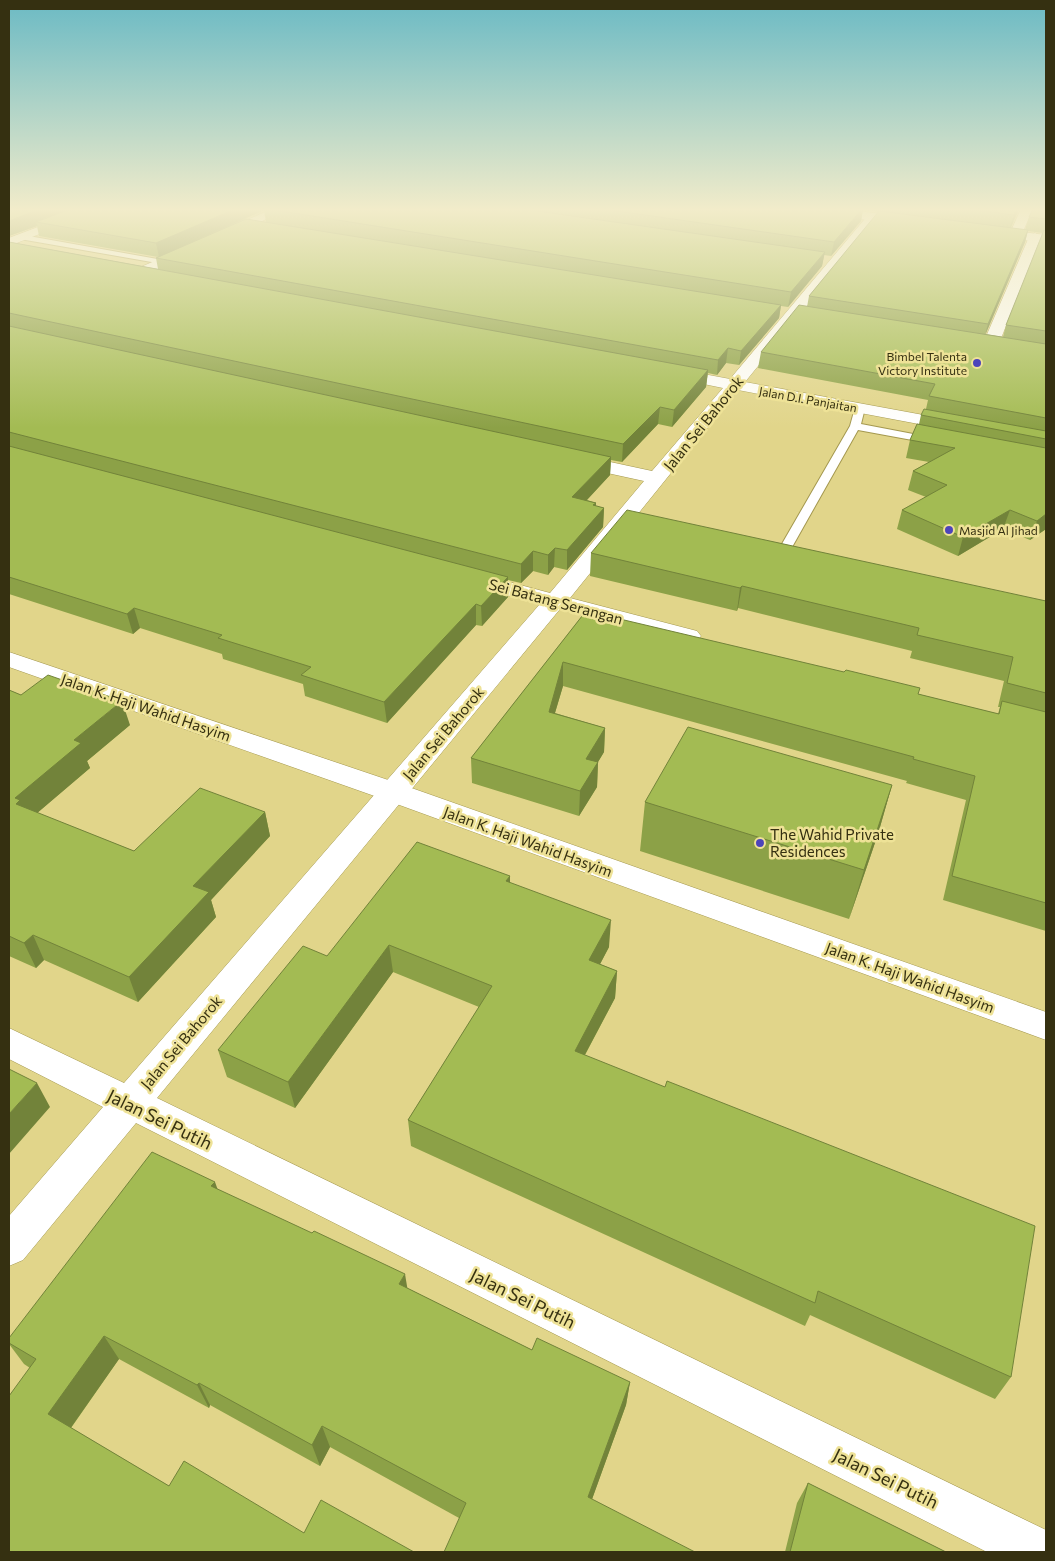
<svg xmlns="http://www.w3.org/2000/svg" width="1055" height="1561" font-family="Commissioner,sans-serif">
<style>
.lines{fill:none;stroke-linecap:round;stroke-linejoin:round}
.service-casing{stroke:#a4984f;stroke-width:2}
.minor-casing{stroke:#a4984f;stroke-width:1}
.tertiary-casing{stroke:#a4984f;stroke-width:1}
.secondary-casing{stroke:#a4984f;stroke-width:1}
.service{fill:#fff;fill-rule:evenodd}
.minor{fill:#fff;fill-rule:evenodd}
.tertiary{fill:#fff;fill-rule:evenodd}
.secondary{fill:#fff;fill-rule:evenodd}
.wall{fill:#8ca147;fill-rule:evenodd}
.shaded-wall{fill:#72833a}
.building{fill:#a3bb53;stroke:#72833a}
.poi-dot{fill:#4d44ba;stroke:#eee297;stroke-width:2}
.labels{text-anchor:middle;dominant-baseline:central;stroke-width:5;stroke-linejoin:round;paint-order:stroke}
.far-poi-label{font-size:12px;fill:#353011;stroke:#eee297;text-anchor:end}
.far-street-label{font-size:12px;fill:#353011;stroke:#eee297}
.street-label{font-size:15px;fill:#353011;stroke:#eee297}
.poi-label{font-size:15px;fill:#353011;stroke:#eee297;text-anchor:start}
.near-street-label{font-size:18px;fill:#353011;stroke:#eee297}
</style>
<rect width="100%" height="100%" fill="#e1d58a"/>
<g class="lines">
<g class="service-casing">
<path id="service" d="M23,235L163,260L167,262L163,264L20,239L19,237Z
M860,405L865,408L861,424L934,438L939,441L934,444L858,430L787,556L781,560L777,559L775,556L850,426L855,408Z"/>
</g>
<g class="minor-casing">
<path id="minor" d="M86,209H103L9,246V238Z
M272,209H288L142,277H132L130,274L132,271Z
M1021,209H1033L1024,229L1018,233L1012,229Z
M873,213L879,217L877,220L745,382L956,421L962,422L965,426L962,430L956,431L738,390L570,598L697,631L701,636L697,641L689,643L560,609L157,1098L1046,1530V1552H987L136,1123L23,1260L9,1266V1216L103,1107L9,1059V1028L124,1083L540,604L464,584L461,579L464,574L472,572L550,593L644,481L566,464L564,460L566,456L573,454L652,471L723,388L665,376L663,373L665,370L671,368L730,379L869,214Z
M1035,233L1041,237L998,346L995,349H985L982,346L1029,237Z"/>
</g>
<g class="tertiary-casing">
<path id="tertiary" d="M9,652L403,785L1046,1012V1040L383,799L9,667Z"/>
</g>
<g class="secondary-casing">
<path id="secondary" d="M810,209H843L911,218L917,222L911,226L816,213Z
M991,228L1046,235V243L987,235L985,232L987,229Z"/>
</g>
<use href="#service" class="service"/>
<use href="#minor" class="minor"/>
<use href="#tertiary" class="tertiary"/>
<use href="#secondary" class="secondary"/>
</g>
<path class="wall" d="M9,209H1019L1011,228L1025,230L1029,217L1046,209V529L1030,540L1003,529L958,556L897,529L902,510L926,497L908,490L913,471L929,462L906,458L910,440L919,424L921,415L926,409L928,400L758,368L761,352L807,307L809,296L879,212L863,209L861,221L831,256L824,255L822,266L788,307L781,306L779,318L739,365L726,363L717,375L708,373L706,387L672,427L658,424L622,462L611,460L610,475L587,500L596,503V506L604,508L603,527L567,570L554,567L548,575L533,571L521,583L508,580V597L482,626L476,625L387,723L305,696L303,684L223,659L222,654L140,628L133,634L9,594V242L158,269L156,258L158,257L39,236L37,226L9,236ZM264,210L266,222L217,232ZM1028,231L1043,233L1006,325L1003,337L985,334L1025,242Z
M591,553L1046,601V931L943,900L966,800L906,783L907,781L563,686L555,713L605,728L604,752L598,762L597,787L579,816L472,783L471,758L586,611L998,714L1000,707H998L1004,681L910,658L912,651L738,608L737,611L590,576Z
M9,690L21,695L130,725L87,761L90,768L37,813L134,851L265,812L270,836L211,900L216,917L138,1002L44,960L36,968L9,956Z
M892,785L878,834L849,919L640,851L645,802Z
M510,876V883L609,947L600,964L617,971L615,998L585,1055L1011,1377L995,1399L810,1315L805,1326L411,1146L408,1120L479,1007L393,972L295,1108L227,1077L218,1050L327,956Z
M217,1189L407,1288L532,1350L630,1382L626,1405L592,1499L459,1518L330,1447L320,1466L210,1405L209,1408L119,1359L71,1428L169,1486L304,1533L414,1552H9L30,1368L24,1364L9,1344V1338Z
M808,1483L946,1552H785L797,1503Z"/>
<path class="shaded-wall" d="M40,209H80L36,222L37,226L9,236V221Z
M235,209H264V210L159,257L156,243Z
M862,209H863L861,221L831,256L834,242Z
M1016,209H1019L1010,228L1014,215Z
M1028,230L1025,242L984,338L988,324Z
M825,252L822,266L788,307L791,292Z
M781,305L779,318L739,365L741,351Z
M728,348L726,363L717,375L718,360Z
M708,370L706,387L672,427L674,410Z
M660,407L658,424L622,462L623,444Z
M611,457L610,475L572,516V497Z
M596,503L595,518L604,508L603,527L567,570V550L593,505Z
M1010,510L1003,529L958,556L963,537Z
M1046,514V529L1030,540L1037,521Z
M555,548L554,567L548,575V555Z
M533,551V571L521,583V564Z
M508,577V597L482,626L481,606Z
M742,586L738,608L737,611L740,588Z
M476,604V625L387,723L384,702Z
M134,608L140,628L133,634L127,614Z
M563,662V686L548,736L549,712Z
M122,701L130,725L87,761L90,768L29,820L16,804L15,798L74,740Z
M605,728L604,752L592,772L598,762L597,787L579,816L580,791L586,759Z
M892,785L878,834L849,919L864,870Z
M265,812L270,836L211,900L216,917L138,1002L129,977L193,886Z
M510,876V903L506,881Z
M611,920L609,947L588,987L589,960Z
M33,935L44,960L36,968L24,943Z
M389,945L393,972L295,1108L288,1082Z
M617,971L615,998L573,1077L575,1051Z
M37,1083L50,1107L9,1154V1114Z
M215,1182L224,1207L211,1186Z
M405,1274L409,1298L399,1284Z
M104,1336L119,1359L65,1436L48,1414Z
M630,1382L626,1405L586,1516L588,1497Z
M199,1383L210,1405L209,1408L197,1385Z
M322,1426L330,1447L320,1466L312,1445Z"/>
<path class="building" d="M9,209H40L9,221Z
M70,209H235L156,243L36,222Z
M268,209H523L825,252L791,292Z
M603,209H862L834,242Z
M969,209H1016L1014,215Z
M1033,209H1046V219L1029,217Z
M879,211L1028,230L988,324L809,296Z
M246,219L781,305L741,351L728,348L718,360L156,258Z
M1044,230H1046V331L1006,325Z
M9,242L708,370L674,410L660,407L623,444L9,313Z
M799,305L1046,344V418L929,396L935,384L761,352Z
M9,326L611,457L572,497L596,503L593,505L604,508L567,550L555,548L548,555L533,551L521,564L9,432Z
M924,409L1046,431V439L921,415Z
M917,424L1046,448V514L1037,521L1010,510L963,537L902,510L947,485L913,471L955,448L910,440Z
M9,446L508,577L481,606L476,604L384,702L301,675L311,667L218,638L222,635L134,608L127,614L9,577Z
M627,510L1046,601V693L1007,683L1013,657L917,635L919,628L742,586L740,588L591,553Z
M586,611L844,672L846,670L920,688L918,694L999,714L1002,701L1046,712V903L952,876L975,776L913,759L914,757L563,662L549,712L605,728L586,759L598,762L580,791L471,758Z
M48,675L122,701L74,740L81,743L15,798L20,800L16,804L134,851L200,788L265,812L193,886L209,892L129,977L33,935L24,943L9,936V690L21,695Z
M688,727L892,785L864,870L645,802Z
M417,842L510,876L506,881L611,920L589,960L617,971L575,1051L665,1087L667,1081L1035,1226L1011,1377L818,1291L815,1303L408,1120L492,986L389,945L288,1082L218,1050L303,946L327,956Z
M9,1069L37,1083L9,1114Z
M152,1152L215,1182L211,1186L312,1233L314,1231L405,1274L399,1284L532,1350L537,1338L630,1382L588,1497L695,1552H444L466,1503L322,1426L312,1445L199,1383L197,1385L104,1336L48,1414L169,1486L184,1461L304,1533L321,1500L414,1552H9V1396L36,1359L9,1343V1338Z
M808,1483L946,1552H790Z"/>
<linearGradient id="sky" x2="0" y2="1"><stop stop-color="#6bbac4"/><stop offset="0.49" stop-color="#f2ecca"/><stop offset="1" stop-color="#f2ecca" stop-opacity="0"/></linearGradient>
<rect width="1055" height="428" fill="url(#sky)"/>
<g class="poi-dot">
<circle cx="977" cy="363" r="5"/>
<circle cx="949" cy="530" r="5"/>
<circle cx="760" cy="843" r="5"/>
</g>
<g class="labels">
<g class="far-poi-label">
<text x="967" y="356">Bimbel Talenta<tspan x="967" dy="14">Victory Institute</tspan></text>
<text x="959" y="530" text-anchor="start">Masjid Al Jihad</text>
</g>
<g class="far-street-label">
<text transform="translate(808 399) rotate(10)">Jalan D.I. Panjaitan</text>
</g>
<g class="street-label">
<text transform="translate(703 423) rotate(-51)">Jalan Sei Bahorok</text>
<text transform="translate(556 601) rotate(15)">Sei Batang Serangan</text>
<text transform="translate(146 707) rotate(19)">Jalan K. Haji Wahid Hasyim</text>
<text transform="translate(443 733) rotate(-50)">Jalan Sei Bahorok</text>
<text transform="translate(528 841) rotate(20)">Jalan K. Haji Wahid Hasyim</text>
<text transform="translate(910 977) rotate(20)">Jalan K. Haji Wahid Hasyim</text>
<text transform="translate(181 1042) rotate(-50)">Jalan Sei Bahorok</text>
</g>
<g class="poi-label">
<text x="770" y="834">The Wahid Private<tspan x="770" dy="17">Residences</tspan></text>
</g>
<g class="near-street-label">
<text transform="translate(160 1119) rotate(26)">Jalan Sei Putih</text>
<text transform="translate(523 1298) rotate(26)">Jalan Sei Putih</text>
<text transform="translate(886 1478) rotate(26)">Jalan Sei Putih</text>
</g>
</g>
<rect width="1055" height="1561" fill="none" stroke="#353011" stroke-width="20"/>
</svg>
